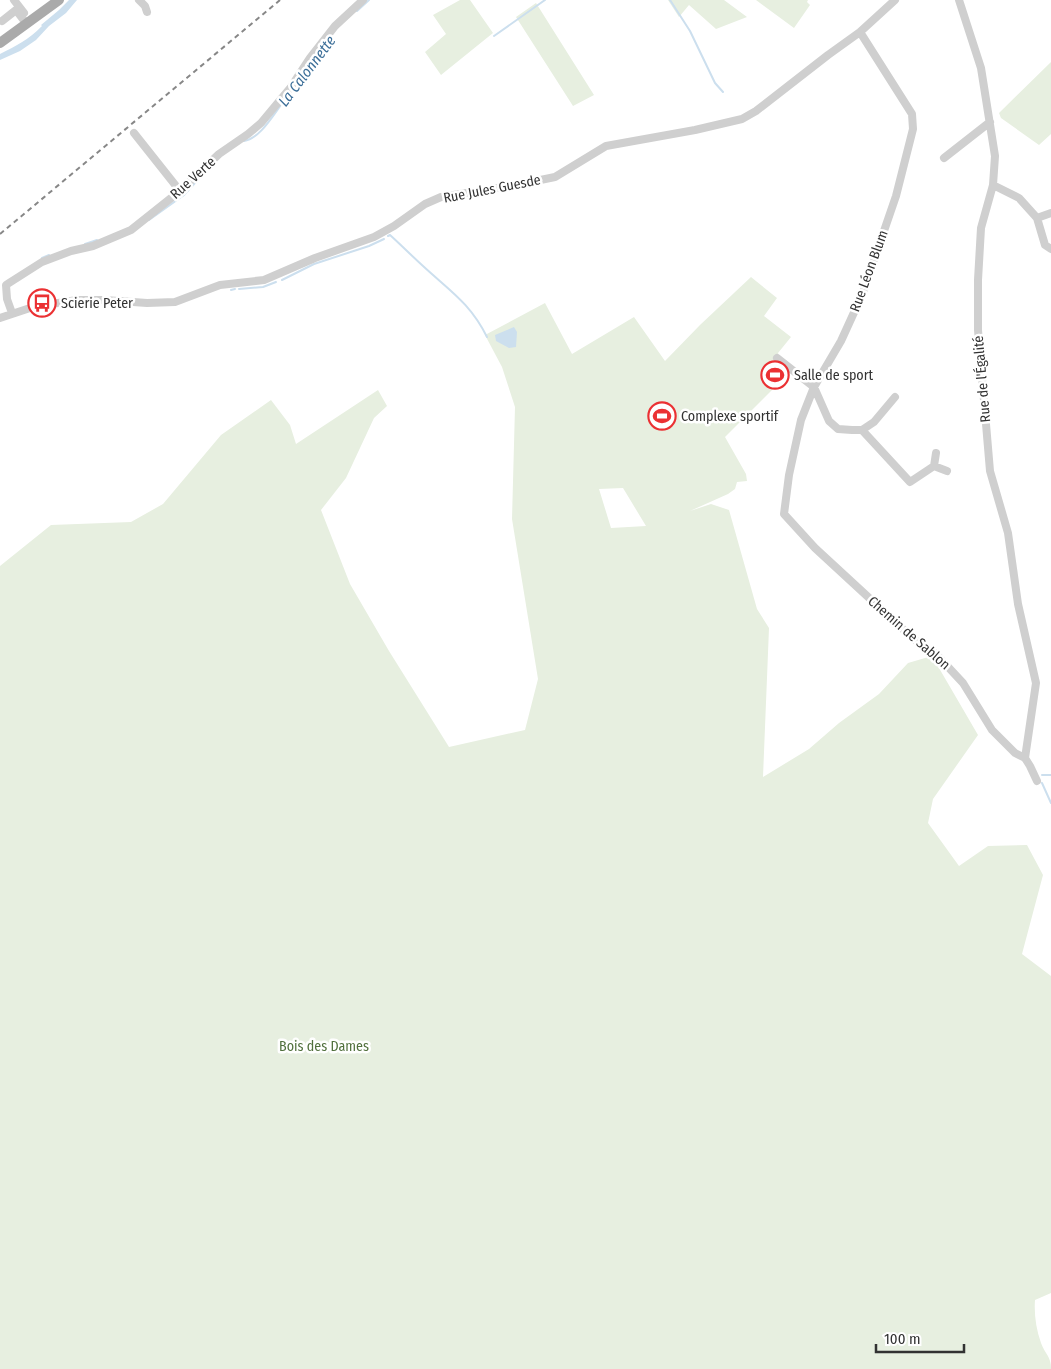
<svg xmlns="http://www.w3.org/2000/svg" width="1051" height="1369" font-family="'Fira Sans Condensed',sans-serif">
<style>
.green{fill:#e7efe0;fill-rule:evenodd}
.water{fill:#ccdfee}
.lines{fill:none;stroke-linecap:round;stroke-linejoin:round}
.stream{stroke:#ccdfee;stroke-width:2}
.minor{stroke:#cfcfcf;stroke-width:8}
.major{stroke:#aaa;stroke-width:10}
.rail{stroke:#878787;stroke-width:2;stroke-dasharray:5 4;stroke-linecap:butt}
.labels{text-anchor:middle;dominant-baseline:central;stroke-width:5;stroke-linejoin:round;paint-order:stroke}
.street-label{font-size:14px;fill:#323232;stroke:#fff}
.poi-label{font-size:14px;fill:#323232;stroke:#fff;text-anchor:start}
.park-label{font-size:14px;fill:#51703d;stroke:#fff}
.water-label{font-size:15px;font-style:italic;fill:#3b6e98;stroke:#fff}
</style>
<rect width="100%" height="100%" fill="#fff"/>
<path class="green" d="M460,0H470L493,33L441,75L425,52L446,34L433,15Z
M668,0H724L747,17L716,29L689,5L679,17Z
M756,0H808L807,2L810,5L794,28Z
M536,3L594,95L573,106L516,17Z
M1051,62V134L1039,145L1001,118L999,113Z
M751,277L777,298L764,316L791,337L778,353L779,356L775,360L788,374L725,437L746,474L747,481L737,482L735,489L728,494L690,511L711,504L729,510L757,609L769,628L763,777L809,749L839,723L879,694L908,663L932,656L978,735L933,799L928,823L959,866L988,846L1027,845L1043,875L1022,954L1051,976V1293L1035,1300C1034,1314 1036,1329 1041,1343C1045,1354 1051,1356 1051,1369H0V566L51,525L131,522L163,504L221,435L271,400L290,425L296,444L378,390L387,406L374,418L346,478L321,510L350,584L389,651L449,747L525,730L538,679L512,519L515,407L502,367L485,335L545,303L572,354L634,317L665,361L700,325ZM623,488L646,526L611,528L599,489Z"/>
<path class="water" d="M69,0H77L66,13L49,26L36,40L20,51L0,60V54C16,46 28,40 42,26L41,25L59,10Z
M514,327L517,332L516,347L509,348L496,341L495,335Z"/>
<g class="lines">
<path class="stream" d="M670,0L690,31L715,83L723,92
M357,11L369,0
M494,36L545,0
M244,141C259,139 272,117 281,105
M149,220L184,195L204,173
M388,236L390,235C401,245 412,256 423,266C450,291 470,303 487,337
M85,244L97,240
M42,258L49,255
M282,280L314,264L369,246L384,239
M239,289L263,287L276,282
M231,290L235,289
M1042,775H1051
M1042,783L1051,803"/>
<path class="minor" d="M14,0L24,13
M139,0L145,6L147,12
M959,0L981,68L995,156L993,185L981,228L978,280V330L990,471L1008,533L1018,604L1036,683L1025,758
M2,21L16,10L26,23
M860,32L912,114L913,129L896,196L862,295L841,341L814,387L801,420L789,475L784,514L815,548L905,631L922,646L936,654L963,683L992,730L1015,753L1025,758
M134,133L180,191
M944,158L990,122
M993,185L1019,198L1037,218L1045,245L1051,249
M1037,218L1051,213
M12,313L7,299L6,285L9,283L42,262L71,251L93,246L131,230L180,191L219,154L248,134L261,123L291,87L310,58L335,26L363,0
M0,318L33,307L77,300H105L147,303L175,302L220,285L264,280L315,258L374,237L394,226L425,204L441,197L516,185L555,177L606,146L695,130L742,119L756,111L828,55L860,32L895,0
M777,358L814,387L829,421L838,429L852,430H862L910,482L934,466L947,471
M862,430L874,422L895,397
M934,466L936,453
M1025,758L1030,766L1037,781"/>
<path class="major" d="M0,43L59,0"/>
<path class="rail" d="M0,234L280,0"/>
</g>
<defs>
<g id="bus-ring" transform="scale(1.4375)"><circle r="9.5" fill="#fff" stroke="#eb3133" stroke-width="1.5"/><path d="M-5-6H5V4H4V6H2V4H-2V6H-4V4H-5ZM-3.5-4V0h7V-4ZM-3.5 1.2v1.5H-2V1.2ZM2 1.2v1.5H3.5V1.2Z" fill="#eb3133"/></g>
<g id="stadium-ring" transform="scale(1.4375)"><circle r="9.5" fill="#fff" stroke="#eb3133" stroke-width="1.5"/><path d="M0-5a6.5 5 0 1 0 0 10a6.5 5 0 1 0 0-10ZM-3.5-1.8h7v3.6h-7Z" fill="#eb3133"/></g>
</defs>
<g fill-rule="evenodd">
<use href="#bus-ring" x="42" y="303"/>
<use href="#stadium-ring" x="775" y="375"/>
<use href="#stadium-ring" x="662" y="416"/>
</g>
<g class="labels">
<g class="street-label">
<text transform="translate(193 178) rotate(-42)">Rue Verte</text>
<text transform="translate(492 189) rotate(-11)">Rue Jules Guesde</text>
<text transform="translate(869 271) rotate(-70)">Rue Léon Blum</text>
<text transform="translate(982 379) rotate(-95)">Rue de l'Égalité</text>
<text transform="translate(909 633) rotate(41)">Chemin de Sablon</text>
</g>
<g class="poi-label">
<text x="61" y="303">Scierie Peter</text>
<text x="794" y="375">Salle de sport</text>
<text x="681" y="416">Complexe sportif</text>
</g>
<g class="park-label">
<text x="324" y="1046">Bois des Dames</text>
</g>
<g class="water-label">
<text transform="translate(307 71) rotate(-53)">La Calonnette</text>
</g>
</g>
<path d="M876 1344v8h88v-8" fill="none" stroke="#323232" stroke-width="2.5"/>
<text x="884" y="1344" font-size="15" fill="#323232" stroke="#ffffff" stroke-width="4" paint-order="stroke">100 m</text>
</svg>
